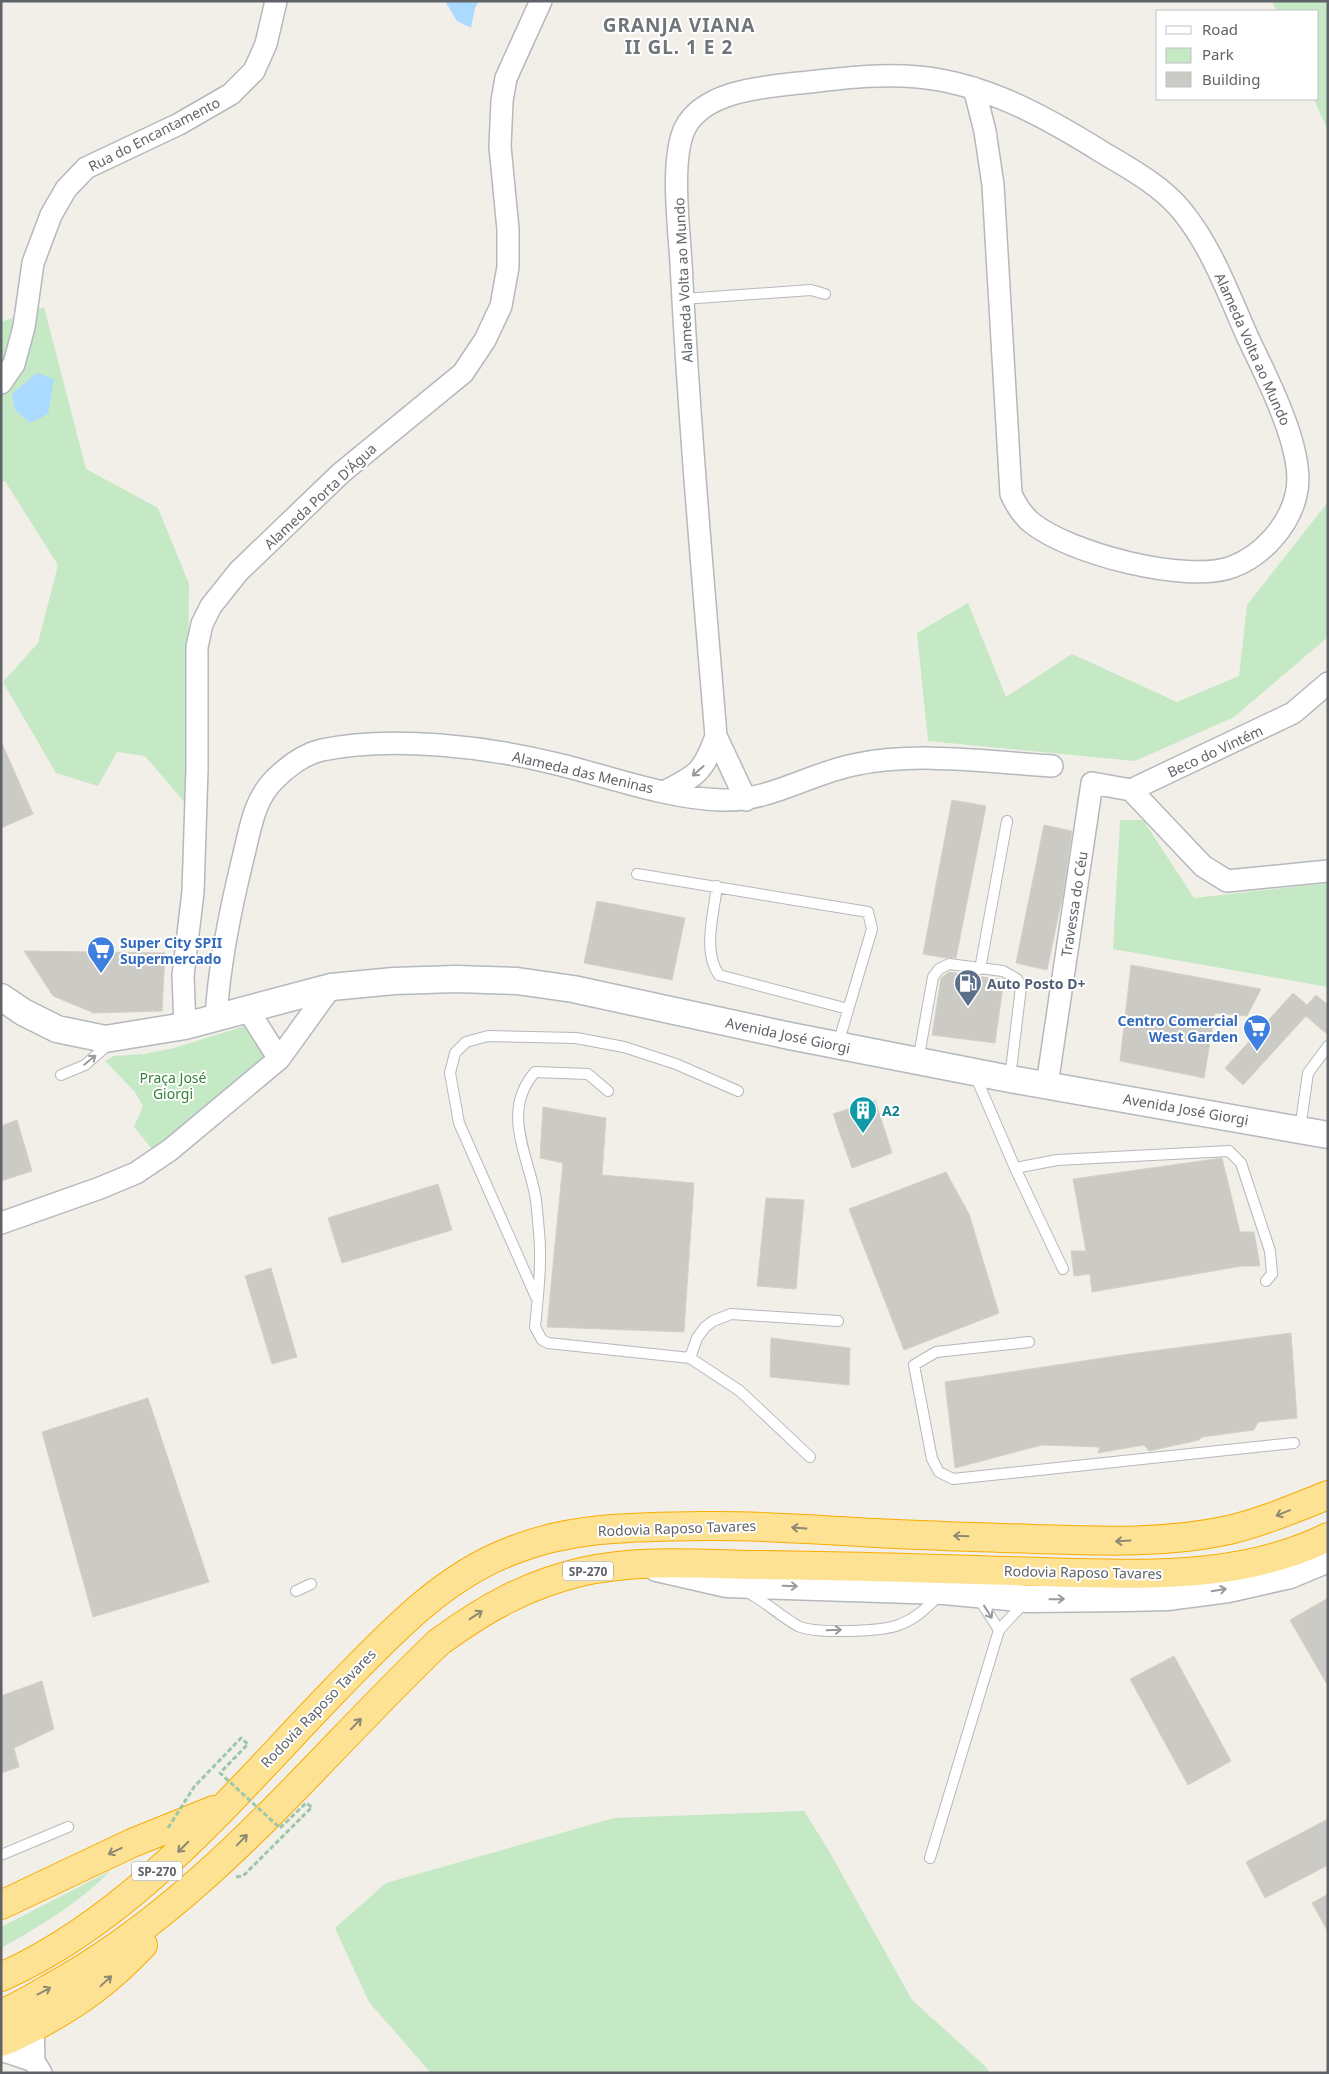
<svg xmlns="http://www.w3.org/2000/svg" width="1329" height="2074" font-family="'Noto Sans',sans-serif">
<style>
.green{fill:#c5e8c5}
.water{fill:#aadaff}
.building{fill:#cccac5;stroke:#d6d1c6}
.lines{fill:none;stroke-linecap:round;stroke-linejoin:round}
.service-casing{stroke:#b5b8bc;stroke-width:12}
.minor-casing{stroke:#b5b8bc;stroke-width:24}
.tertiary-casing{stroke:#b5b8bc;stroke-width:29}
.motorway-casing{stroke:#f9ab00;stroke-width:30}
.path{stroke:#9cc7a9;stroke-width:3;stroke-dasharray:5 2.5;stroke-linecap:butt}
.service{stroke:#fff;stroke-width:10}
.minor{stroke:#fff;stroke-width:21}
.tertiary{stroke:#fff;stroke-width:26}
.motorway{stroke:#fde293;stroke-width:28}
.path-bridge{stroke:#9cc7a9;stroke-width:3;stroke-dasharray:5 2.5;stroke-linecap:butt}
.oneway{stroke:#979a9d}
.oneway2{stroke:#8e8975}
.labels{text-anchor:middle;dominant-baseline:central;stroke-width:4;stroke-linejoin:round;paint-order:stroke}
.shield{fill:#fff;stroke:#8f9295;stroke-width:1}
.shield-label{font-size:12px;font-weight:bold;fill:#5f6368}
.street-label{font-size:14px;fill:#5f6368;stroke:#fff}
.shop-label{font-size:14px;font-weight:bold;fill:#366cbe;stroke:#fff;text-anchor:start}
.service-label{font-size:14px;font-weight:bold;fill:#4e5e75;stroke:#fff;text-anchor:start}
.park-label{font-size:14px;fill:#348238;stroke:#fff}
.culture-label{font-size:14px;font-weight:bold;fill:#0d838f;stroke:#fff;text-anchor:start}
.district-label{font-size:19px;font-weight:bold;letter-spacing:1px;fill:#70757a;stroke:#fff}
</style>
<rect width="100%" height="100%" fill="#f1efe8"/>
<path class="green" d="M1328,1V131L1314,99H1318V11H1277L1272,2Z
M44,307L86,469L158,508L189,584L186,804L145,756L117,752L98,786L56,773L3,682L38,643L58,565L5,481H1V322Z
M1328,502V637L1234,717L1135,761L928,741L917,633L968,603L1006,697L1072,654L1177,702L1239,676L1247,605Z
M1120,820H1143L1194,898L1328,883V987L1113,949Z
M248,1025L258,1029L266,1060L152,1149L134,1127L143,1106L135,1092L105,1061L114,1056L145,1054L174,1048Z
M804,1811L829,1851L912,2000L985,2066L990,2073H431L369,2002L335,1928L386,1883L614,1818Z
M110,1871C79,1903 39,1927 1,1948V1927Z"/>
<path class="water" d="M445,1H479L475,8L471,28L457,21Z
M37,373L54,379L48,414L30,423L15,410L12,394Z"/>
<path class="building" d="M1,741L33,814L1,828Z
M952,800L986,806L956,958H946L923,954Z
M1044,825L1072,831L1063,894L1047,970L1016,963Z
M597,901L685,918L672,980L584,963Z
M24,951L165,953L162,1011L94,1013L53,996Z
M1131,965L1261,989L1247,1016L1215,1013L1204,1078L1120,1061Z
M949,972L1004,980L995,1043L932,1035L941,978Z
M1293,993L1307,1005L1316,995L1328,1005V1035L1306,1016L1243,1085L1225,1068Z
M875,1100L892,1153L852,1168L833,1114Z
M543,1107L606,1118L602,1175L694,1183L684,1332L547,1327L563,1163L540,1158Z
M17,1120L32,1171L1,1181V1126Z
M1222,1158L1240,1232H1254L1260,1266H1242L1092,1292L1090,1274L1074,1276L1071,1251H1086L1073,1179Z
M946,1172L969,1214L999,1313L904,1350L849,1209Z
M438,1184L452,1230L342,1263L328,1218Z
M766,1198L804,1200L796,1289L757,1286Z
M271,1268L297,1357L272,1364L245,1276Z
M1291,1333L1297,1418L1258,1422L1254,1430L1202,1437L1199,1440L1149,1451L1144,1445L1098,1453L1100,1447L1042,1445L955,1468L945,1382L1129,1354Z
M771,1338L850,1348L849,1385L770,1377Z
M148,1398L209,1582L93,1617L42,1432Z
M1328,1598V1686L1290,1620Z
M1174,1656L1231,1761L1188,1785L1130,1679Z
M42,1681L54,1729L14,1748L19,1767L1,1773V1696Z
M1328,1819V1865L1265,1898L1246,1862Z
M1328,1894V1932L1312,1903Z"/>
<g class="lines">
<g class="service-casing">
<path id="service" d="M683,299L811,290L825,294
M637,874L868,912L872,929L838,1044
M717,886C714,913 702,951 719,975L848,1009
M980,969L1007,821
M918,1061L933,977L939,969L949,964L1003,971L1017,979L1021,987L1010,1078
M61,1075L85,1065L110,1043
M975,1075L1015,1168
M608,1091L588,1074L535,1072C502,1110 526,1151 535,1194C537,1206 538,1220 539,1232C542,1263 538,1296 535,1327L542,1340L548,1343L690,1358L697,1338L705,1327L713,1321L731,1314L838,1321
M1300,1129L1308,1073L1328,1046
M1063,1269L1015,1168L1057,1160L1229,1151L1241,1163L1270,1251L1272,1274L1266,1281
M536,1297L459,1123L450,1073L455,1053L466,1042L488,1036L576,1038L624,1047L676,1064L738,1091
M1029,1342L936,1352L914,1365L932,1459L939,1472L953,1479L1294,1443
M690,1358L740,1391L810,1457
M296,1591L311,1584
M747,1592C765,1601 780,1616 798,1626C814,1634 884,1632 901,1624C917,1618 928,1606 940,1595
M978,1597L999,1630
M1,1855L68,1827
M930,1858L999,1630L1025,1602"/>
</g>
<g class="minor-casing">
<path id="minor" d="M1,383L14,364L24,327L33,263L51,215L66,189L86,168L179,124L231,94L254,71L266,44L276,1
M1131,790L1203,866L1227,881L1328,871
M664,792C698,775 703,772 716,736
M746,800L716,736C703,579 689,421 681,263C679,229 670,158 685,128C704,91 763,87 799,83C838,79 878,73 918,77C985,83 1046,117 1102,152C1129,168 1162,186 1182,211C1213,249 1229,296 1249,340C1267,378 1307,454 1296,495C1289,526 1262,556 1232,567C1186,584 1069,553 1032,523C1022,515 1016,505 1011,494L993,185L985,131L974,88
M248,1010L279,1059
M216,1018C219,964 230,911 243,858C250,831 253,801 274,780C287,767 304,754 322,750C391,735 489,747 557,764C611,777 666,798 721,800C768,802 809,774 853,765C916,751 989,762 1052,766
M185,1026L183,976L193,892L197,769V647L202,624L211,606L239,571L341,473L463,373L485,340L501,306L508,267V229L500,147L502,101L506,78L541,1
M1047,1085L1092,783L1131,790L1293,713L1328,683
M1,1223L100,1188L136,1173L170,1150L279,1059L331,987
M33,2027L34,2061L41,2073
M1,2050L34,2061"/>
</g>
<g class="tertiary-casing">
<path id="tertiary" d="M1,997L23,1012L57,1029L105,1039L185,1026L331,987L394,981L456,979L517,981L573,989L790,1036L1010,1079L1328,1135
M657,1568L727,1584L944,1591L1028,1599L1125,1598L1167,1597L1228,1589L1290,1575L1328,1559"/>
</g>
<g class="motorway-casing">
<path id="motorway" d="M1,1905L132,1843L214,1810
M1,1977C137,1916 234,1794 335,1690C387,1637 440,1578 511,1551C573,1526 637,1527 703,1526C762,1525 817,1530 876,1533C929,1536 981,1537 1034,1539C1098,1541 1165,1544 1229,1530C1263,1522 1295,1508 1328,1495
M1,2014C17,2007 33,1998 48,1989C203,1906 313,1762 439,1642C484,1609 526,1585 581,1572C638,1559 697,1564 755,1565C862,1566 969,1570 1076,1573C1161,1575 1249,1576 1328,1537
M1,2042C13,2038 25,2031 36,2026C79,2003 110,1980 143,1945"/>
</g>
<path class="path" d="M236,1877L243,1876"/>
<use href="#service" class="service"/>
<use href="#minor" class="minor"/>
<use href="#tertiary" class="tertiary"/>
<use href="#motorway" class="motorway"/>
<path class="path-bridge" d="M168,1828L194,1787L241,1738L248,1744L220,1773L280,1828L306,1803L312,1807L243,1876"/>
</g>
<defs><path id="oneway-shaft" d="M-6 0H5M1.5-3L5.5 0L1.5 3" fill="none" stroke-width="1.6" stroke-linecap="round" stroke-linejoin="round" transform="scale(1.25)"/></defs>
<g class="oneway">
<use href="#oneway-shaft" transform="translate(698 771) rotate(139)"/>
<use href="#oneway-shaft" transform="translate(90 1060) rotate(-39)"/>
<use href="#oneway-shaft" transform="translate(790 1586) rotate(2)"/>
<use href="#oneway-shaft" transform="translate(1219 1590) rotate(-9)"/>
<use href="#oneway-shaft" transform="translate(1057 1599) rotate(-1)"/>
<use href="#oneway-shaft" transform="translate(988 1612) rotate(58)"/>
<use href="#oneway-shaft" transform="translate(834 1630) rotate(-2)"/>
</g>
<g class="oneway2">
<use href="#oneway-shaft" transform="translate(1283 1513) rotate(158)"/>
<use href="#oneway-shaft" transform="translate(799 1528) rotate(-176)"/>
<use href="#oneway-shaft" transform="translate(961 1536) rotate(-178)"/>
<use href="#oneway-shaft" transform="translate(1123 1541) rotate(177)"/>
<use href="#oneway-shaft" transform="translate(476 1615) rotate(-33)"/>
<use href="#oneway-shaft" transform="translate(356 1724) rotate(-46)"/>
<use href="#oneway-shaft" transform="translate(242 1840) rotate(-46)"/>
<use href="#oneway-shaft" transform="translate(183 1847) rotate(135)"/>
<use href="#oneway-shaft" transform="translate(115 1851) rotate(155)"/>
<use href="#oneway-shaft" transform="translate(106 1981) rotate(-43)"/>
<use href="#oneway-shaft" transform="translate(44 1991) rotate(-28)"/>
</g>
<defs>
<g id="supermarket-pin" transform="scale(1.4375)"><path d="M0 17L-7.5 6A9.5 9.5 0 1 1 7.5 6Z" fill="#3f7fe0" stroke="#fff"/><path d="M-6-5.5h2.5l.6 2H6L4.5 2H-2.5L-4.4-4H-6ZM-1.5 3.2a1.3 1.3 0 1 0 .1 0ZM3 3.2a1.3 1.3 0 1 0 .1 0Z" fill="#fff"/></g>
<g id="fuel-pin" transform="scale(1.4375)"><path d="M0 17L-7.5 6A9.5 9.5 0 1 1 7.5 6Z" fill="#5c6f8a" stroke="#fff"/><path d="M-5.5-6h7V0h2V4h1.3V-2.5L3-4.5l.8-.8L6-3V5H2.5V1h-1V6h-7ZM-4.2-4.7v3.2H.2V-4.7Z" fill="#fff"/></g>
<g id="building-pin" transform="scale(1.4375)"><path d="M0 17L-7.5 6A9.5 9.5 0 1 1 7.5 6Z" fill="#0f9aa8" stroke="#fff"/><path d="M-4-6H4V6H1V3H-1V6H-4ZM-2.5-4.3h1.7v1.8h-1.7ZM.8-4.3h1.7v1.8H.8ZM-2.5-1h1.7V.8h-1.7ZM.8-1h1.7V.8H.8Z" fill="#fff"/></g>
</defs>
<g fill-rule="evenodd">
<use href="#supermarket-pin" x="101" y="950"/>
<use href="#fuel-pin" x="968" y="983"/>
<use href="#supermarket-pin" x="1257" y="1028"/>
<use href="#building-pin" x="863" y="1110"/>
</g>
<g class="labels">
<g class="shield">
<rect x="563" y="1561.5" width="50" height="19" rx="4"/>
<rect x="132" y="1861.5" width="50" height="19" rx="4"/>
</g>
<g class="shield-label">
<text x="588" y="1571">SP-270</text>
<text x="157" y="1871">SP-270</text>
</g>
<g class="street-label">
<text transform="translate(154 134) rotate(-27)">Rua do Encantamento</text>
<text transform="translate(683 280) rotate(-93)">Alameda Volta ao Mundo</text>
<text transform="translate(1253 349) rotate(66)">Alameda Volta ao Mundo</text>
<text transform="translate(320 496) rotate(-43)">Alameda Porta D'Água</text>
<text transform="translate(1215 751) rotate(-25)">Beco do Vintém</text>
<text transform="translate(583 772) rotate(13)">Alameda das Meninas</text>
<text transform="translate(1074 904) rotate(-81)">Travessa do Céu</text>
<text transform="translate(788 1035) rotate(12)">Avenida José Giorgi</text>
<text transform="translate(1186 1109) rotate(10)">Avenida José Giorgi</text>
<text transform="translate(677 1528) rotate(-2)">Rodovia Raposo Tavares</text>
<text transform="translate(1083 1572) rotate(1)">Rodovia Raposo Tavares</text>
<text transform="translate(318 1708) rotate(-46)">Rodovia Raposo Tavares</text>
</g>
<g class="shop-label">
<text x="120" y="942">Super City SPII<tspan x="120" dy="16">Supermercado</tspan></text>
<text x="1238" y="1020" text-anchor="end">Centro Comercial<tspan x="1238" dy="16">West Garden</tspan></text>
</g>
<g class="service-label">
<text x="987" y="983">Auto Posto D+</text>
</g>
<g class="park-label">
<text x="173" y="1077">Praça José<tspan x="173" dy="16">Giorgi</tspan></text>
</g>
<g class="culture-label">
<text x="882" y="1110">A2</text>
</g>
<g class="district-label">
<text x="679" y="25">GRANJA VIANA<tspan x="679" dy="22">II GL. 1 E 2</tspan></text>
</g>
</g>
<rect width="1329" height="2074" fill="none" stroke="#5f6368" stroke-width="5"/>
<rect x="1156" y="10" width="162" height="90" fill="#ffffff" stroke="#bfc1c3"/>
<rect x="1166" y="26" width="25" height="8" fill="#ffffff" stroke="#bfc1c3"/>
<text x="1202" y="35" font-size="15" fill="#5f6368">Road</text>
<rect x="1166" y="48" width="25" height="15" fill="#c5e8c5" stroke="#bfc1c3"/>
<text x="1202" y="60" font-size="15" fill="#5f6368">Park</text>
<rect x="1166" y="72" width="25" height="15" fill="#cccac5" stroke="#bfc1c3"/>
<text x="1202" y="85" font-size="15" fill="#5f6368">Building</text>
</svg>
